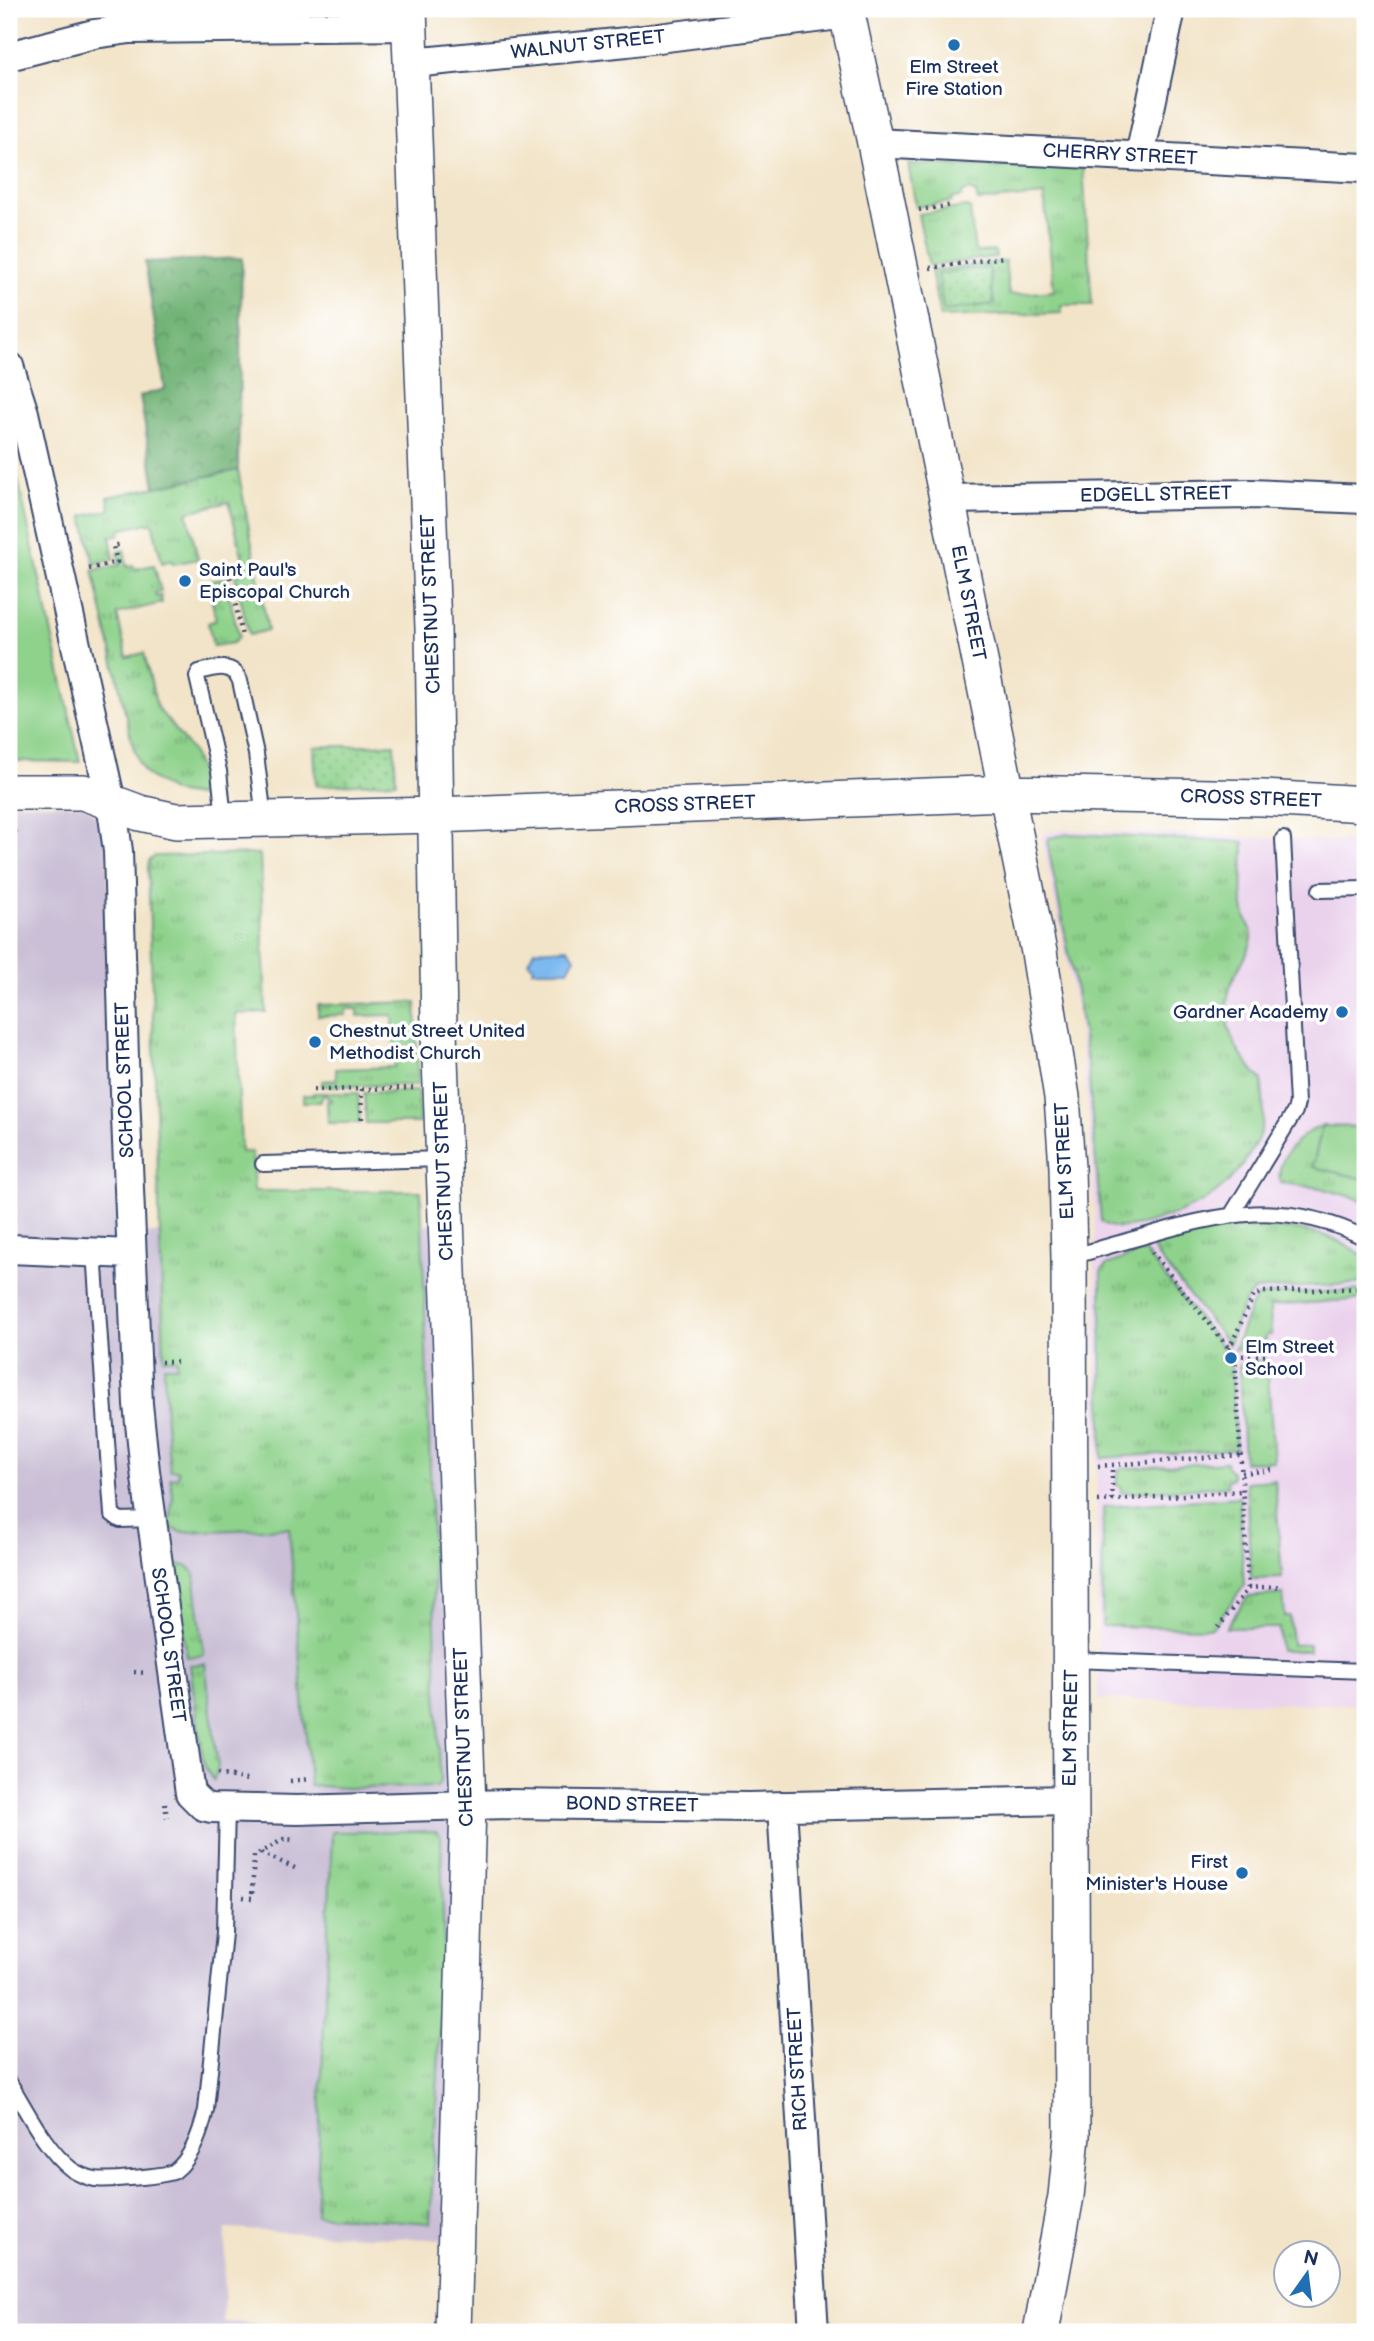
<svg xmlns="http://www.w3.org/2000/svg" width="1374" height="2341" font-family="'Balsamiq Sans',sans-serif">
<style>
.built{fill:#ead1ec}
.industrial{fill:#cabfd6}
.grass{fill:url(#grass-tufts);stroke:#548074;stroke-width:2}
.forest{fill:url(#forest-crowns);stroke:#46726a;stroke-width:2}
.park{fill:#8ed28b;stroke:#548074;stroke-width:2}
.garden{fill:url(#garden-dots);stroke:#548074;stroke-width:2}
.water{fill:#7cb9ef;stroke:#4c74a6;stroke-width:2}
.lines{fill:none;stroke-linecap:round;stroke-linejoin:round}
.service-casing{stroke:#3b4a6e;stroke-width:18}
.minor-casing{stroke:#3b4a6e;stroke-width:32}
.tertiary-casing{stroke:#3b4a6e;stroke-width:38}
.path{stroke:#3b4a6e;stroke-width:4.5;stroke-dasharray:2 5;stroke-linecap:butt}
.service{stroke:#fff;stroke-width:14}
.minor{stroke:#fff;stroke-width:28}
.tertiary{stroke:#fff;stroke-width:35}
.poi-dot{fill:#1f6fb2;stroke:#fff;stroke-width:2.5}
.labels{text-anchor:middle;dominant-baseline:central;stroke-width:7;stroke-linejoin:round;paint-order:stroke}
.street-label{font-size:19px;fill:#1b2f5e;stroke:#fff}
.poi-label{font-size:19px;fill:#1b2f5e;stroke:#fff;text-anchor:start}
</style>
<defs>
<pattern id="grass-tufts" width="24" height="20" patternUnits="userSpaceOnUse" patternTransform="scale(1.75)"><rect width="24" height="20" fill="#8ed28b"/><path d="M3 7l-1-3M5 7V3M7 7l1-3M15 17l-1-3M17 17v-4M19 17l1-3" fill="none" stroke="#73ab75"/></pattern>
<pattern id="forest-crowns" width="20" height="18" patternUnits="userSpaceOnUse" patternTransform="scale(1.75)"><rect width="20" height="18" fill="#72b477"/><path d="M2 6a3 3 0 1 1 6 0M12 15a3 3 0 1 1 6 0" fill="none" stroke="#5d9365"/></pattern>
<pattern id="garden-dots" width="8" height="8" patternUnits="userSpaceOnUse" patternTransform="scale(1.75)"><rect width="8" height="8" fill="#8ed28b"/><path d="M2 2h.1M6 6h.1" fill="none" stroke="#73ab75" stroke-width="1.8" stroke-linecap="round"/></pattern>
</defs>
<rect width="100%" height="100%" fill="#fff"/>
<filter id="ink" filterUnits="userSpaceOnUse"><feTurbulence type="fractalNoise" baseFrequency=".0143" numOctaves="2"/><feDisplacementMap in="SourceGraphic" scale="14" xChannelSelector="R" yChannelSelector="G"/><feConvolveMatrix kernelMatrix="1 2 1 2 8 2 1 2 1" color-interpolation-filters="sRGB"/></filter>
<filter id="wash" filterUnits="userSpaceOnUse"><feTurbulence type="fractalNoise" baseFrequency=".00686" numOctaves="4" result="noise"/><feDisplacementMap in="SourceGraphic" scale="28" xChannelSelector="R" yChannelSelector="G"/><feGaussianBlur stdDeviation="1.57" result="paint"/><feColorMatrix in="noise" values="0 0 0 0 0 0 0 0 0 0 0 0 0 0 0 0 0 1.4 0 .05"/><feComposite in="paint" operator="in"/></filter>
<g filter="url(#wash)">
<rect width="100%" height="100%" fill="#f2e4c8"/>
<path class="built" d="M1071,830L1365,842V1705L1098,1699L1095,1217L1089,1121L1077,1014L1042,838L1043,834L1052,831Z"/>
<path class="industrial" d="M9,803L83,805L101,818L106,835L124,1234L437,1224L456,1792L447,2240L226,2229L223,2322L442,2332H9Z"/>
<path class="grass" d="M908,164L1083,168L1092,305H1061L1062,313L940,317L931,271L1005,261L1009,295L1054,291L1044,195L978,201L976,193L969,190L963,192L961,197L952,198V202L916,207Z
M965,207L970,208L975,252L995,251L996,257L929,266L918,214Z
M238,470L268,630L249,635L235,575L246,572L229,502L187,512L198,559L173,564L172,560L162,563L152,522L119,530L120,535L110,536L114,559L94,564L83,516L110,510L108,497Z
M124,550L127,567L133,565L135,569L154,565L161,591L155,593L156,597L161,596L162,603L117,614L127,657L144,653L157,707L192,751L202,776L204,797L173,792L146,774L139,763L133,746L93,570L120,565L118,552Z
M225,578L239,637L233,643L213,646L208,623L216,620L210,592L202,593L200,584Z
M1069,834L1244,842C1244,860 1240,897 1244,912C1246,922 1253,927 1252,938C1250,952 1240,965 1234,977C1216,1018 1233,1051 1262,1080C1263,1108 1268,1122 1253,1148C1242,1168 1226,1187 1207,1199C1189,1211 1116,1240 1101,1221L1088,1069L1076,991L1047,842L1049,838Z
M260,854L266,1012L236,1014L241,1152H252L254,1191H421L440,1782L437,1787L345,1788L310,1785L289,1528L181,1532L171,1528L170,1523L173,1495L170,1478L178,1477V1470H170L166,1426L164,1366H177V1359H164L148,866L149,861L155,856Z
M416,1002L418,1085L322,1086V1081L336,1080V1069L395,1067L393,1015L358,1016V1009H346V1015L318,1016V1005Z
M418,1091L419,1123H366L364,1093Z
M313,1093H358L360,1123H328L327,1101H332V1099L327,1098L326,1094H324L320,1102H303V1095H313Z
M1322,1126L1313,1167L1365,1179V1201L1321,1188L1281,1183C1273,1160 1301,1132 1322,1126Z
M1229,1227C1262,1228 1300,1226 1332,1238C1343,1243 1354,1250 1365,1256V1283L1255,1290C1241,1301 1234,1328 1229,1345L1154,1251L1156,1245L1185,1234Z
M1144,1251L1231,1358L1236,1449L1102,1458L1101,1271L1106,1265Z
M1365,1290V1299L1270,1306L1271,1335H1266V1349L1234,1350L1249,1310L1256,1297L1275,1294Z
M1267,1361L1274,1461L1244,1462L1239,1365L1245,1362Z
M1226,1462L1227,1467L1232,1472V1478L1227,1481L1228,1486L1121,1493V1488L1116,1484L1119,1469Z
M1275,1480L1282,1578L1254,1579L1251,1577L1246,1482Z
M1239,1497L1244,1586L1212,1628L1102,1626L1103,1507Z
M174,1565L188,1566L194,1573L204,1655L187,1657Z
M1283,1594L1285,1617H1290L1292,1645L1309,1644V1651H1280L1279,1628H1226L1247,1597Z
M205,1664L218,1767L214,1780L206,1769L203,1759L190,1665Z
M332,1832L436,1831L441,1837L444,1958L430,2223L316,2215Z"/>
<path class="forest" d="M242,258L238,470L155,487L140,396L165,389L145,262Z"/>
<path class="park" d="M9,439L80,762L9,761Z
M1322,1126L1365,1127V1179L1313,1167Z"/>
<path class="garden" d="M989,267L994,304L944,311L937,274Z
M394,744L396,782L316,786L314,747Z"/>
<path class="water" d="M568,948L575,957L568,970H533L534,967L528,962L534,950Z"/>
</g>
<g filter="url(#ink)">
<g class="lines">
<g class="service-casing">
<path id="service" d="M112,9V32
M224,819L219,771L197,677L199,672C215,668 233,662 240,681L256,754L264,818
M1320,890L1365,889
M263,1164L443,1159
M1232,1214L1295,1111L1297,1103L1283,839
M94,1252L112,1514L120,1520L152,1519
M1069,1258C1093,1250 1117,1244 1141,1237C1223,1213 1285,1198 1365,1238
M1072,1660L1365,1671
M9,2082C27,2110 44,2148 71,2169C76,2173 88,2178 95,2179C105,2181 168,2176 175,2171C193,2157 201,2131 206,2110L224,1933L227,1808"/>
</g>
<g class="minor-casing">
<path id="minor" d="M9,56L94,34L130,29L410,26
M412,63L627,42L847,14
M875,143L1365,168
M1140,156L1171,9
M9,366L24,413L111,802L118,851L125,1093L138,1404L145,1471L190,1793L203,1806L211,1808L297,1810L507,1804L748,1807L1070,1800
M947,499L1252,494L1365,499
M9,1249L131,1254
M782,1806L814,2332"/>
</g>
<g class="tertiary-casing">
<path id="tertiary" d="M409,9L433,628L439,1032L468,1805L453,2332
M846,9L875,143L1039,952L1062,1097L1067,1167L1069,1258L1072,2136L1066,2196L1041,2332
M9,792H83L140,813L176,821L436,815L1006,793L1263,798L1365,804"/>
</g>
<path class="path" d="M919,210L953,205
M930,268L1005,257
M89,569L117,562L113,546L122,544
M230,577L242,636
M9,829L20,835
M361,1089L362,1123
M313,1090L414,1088
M1152,1252L1235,1356L1248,1588L1218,1628
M1229,1349L1254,1295L1264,1292L1365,1288
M1235,1356L1267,1355
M161,1362H177
M1098,1466L1241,1455
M1242,1473L1275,1470
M1112,1500V1465
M1098,1501L1243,1491
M1248,1588L1283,1586
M134,1672L148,1673
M217,1774L247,1780
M290,1781L310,1779
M165,1803L167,1818
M261,1853L295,1868
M243,1897L252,1898L254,1856L284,1839L296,1840"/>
<use href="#service" class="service"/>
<use href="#minor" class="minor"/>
<use href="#tertiary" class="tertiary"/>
</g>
</g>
<g class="poi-dot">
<circle cx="954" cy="45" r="7"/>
<circle cx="185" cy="581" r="7"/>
<circle cx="1342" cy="1012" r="7"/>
<circle cx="315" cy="1042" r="7"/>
<circle cx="1231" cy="1358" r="7"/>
<circle cx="1242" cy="1873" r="7"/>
</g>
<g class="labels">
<g class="street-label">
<text transform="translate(588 45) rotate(-6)">WALNUT STREET</text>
<text transform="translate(1120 155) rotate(3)">CHERRY STREET</text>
<text transform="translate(1156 495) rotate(-1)">EDGELL STREET</text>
<text transform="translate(968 603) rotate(79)">ELM STREET</text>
<text transform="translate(431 604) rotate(-92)">CHESTNUT STREET</text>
<text transform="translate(1251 799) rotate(2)">CROSS STREET</text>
<text transform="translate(685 805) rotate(-2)">CROSS STREET</text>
<text transform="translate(125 1080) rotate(-92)">SCHOOL STREET</text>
<text transform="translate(1065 1161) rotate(-93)">ELM STREET</text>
<text transform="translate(444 1171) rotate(-92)">CHESTNUT STREET</text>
<text transform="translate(168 1645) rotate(82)">SCHOOL STREET</text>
<text transform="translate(1071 1728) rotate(-89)">ELM STREET</text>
<text transform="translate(464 1737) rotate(-92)">CHESTNUT STREET</text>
<text transform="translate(632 1805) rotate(1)">BOND STREET</text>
<text transform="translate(798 2069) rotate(-93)">RICH STREET</text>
</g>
<g class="poi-label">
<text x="954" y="67" text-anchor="middle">Elm Street<tspan x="954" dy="22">Fire Station</tspan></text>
<text x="199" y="570">Saint Paul's<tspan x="199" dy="22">Episcopal Church</tspan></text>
<text x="1328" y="1012" text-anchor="end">Gardner Academy</text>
<text x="329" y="1031">Chestnut Street United<tspan x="329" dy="22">Methodist Church</tspan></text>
<text x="1245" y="1347">Elm Street<tspan x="1245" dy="22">School</tspan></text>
<text x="1228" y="1862" text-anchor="end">First<tspan x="1228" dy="22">Minister's House</tspan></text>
</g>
</g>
<rect width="1374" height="2341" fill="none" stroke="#fff" stroke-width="35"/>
<g transform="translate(1307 2274) rotate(14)"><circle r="33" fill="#ffffff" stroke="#a4acbf" stroke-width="2"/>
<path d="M0-5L12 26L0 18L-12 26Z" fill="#1f6fb2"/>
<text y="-10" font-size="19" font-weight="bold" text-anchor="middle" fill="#1b2f5e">N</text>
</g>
</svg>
